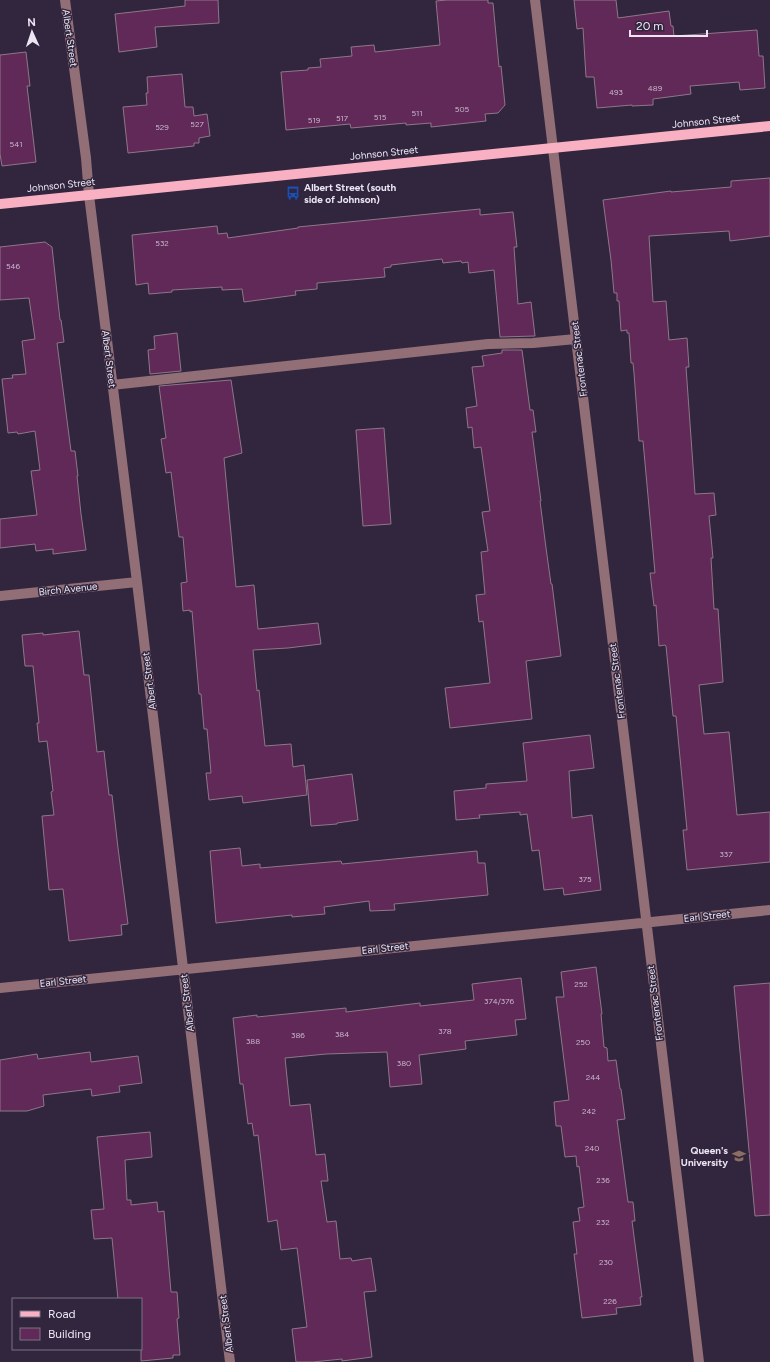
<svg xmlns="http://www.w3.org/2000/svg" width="770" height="1362" font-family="Figtree,sans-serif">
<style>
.building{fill:#602957;stroke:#8f768a}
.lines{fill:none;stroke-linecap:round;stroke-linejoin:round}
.minor{stroke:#926e76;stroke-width:10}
.major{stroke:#f8b0c2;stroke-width:10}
.labels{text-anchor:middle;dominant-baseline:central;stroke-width:3;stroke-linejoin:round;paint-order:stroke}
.number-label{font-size:8px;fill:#c8b6cd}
.street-label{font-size:10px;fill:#ebe5f4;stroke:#31263d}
.poi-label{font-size:10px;font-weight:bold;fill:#ebe5f4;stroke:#31263d;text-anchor:start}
</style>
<rect width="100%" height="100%" fill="#31263d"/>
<path class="building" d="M185,0H218L219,23L155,27L157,47L119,52L115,14L185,6Z
M447,0H488V3H493L499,67L501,66L505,105L498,113L485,114L486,121L431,127V123L406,125V123L351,128L350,124L286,130L281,72L308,70V68L321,67L320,59L352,56L351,47L374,45L375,52L440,45L436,1Z
M574,0H616L618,18L669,11L671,26H673L674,36L757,30L759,56H763L765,88L740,90L739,82L690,86L691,94L653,99V105L632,106V105L597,108L594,77H586L583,28L577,29Z
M26,52L30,86H27L36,162L2,166L0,154V55Z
M182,74L185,107H193L194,116L207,114L210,136L199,138V143H194V146L128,153L123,107L147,105L146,93H148L147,77Z
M770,178V236L730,241L729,231L649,236L653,302L666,301L669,340L687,338L689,367H686L695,494L714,493L716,515L709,516L713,558H711L714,609H718L723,682L699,685L704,734L729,732L737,815L770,812V862L687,870L683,830H687L676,716H673L666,646L665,645L659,646L656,605L654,606L650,573H655L643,441H639L634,373L633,363H631L629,333H627V330L621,331L619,301H617V293H614L611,260L603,200L671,191V192L731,187V181Z
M480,209V215L513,212L517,247H514L518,304L531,302L535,336L500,337L494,270L469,273L468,262L462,263L461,261L443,263L442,259L391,265V267L384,268L385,277L317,283V289L295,291L296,295L244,302L242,289L222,290V287L172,290V292L149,294L148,283L136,285L132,235L217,226L218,234L227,233L228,238L298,228V227Z
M45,242L52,247L60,320H61L64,342L57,343L71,451H75L78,476H77L81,514L86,550L53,554V549L36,551L35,544L0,548V519L37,515L31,471L40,470L35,431L18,434L17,432L8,433L2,379L13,378L12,375L26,374L22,341L35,339L29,298L0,300V247Z
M177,333L181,371L150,374L148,350L155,349L154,336Z
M502,350H522L530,410H533L536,432H532L541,501H540L546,548L551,584H552L561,656L526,661L532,719L450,728L445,688L490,683L483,621L479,622L476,595L485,594L481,552L488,551L482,512L490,511L481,447L474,448L472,427L468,428L466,408L477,406L472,367L484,366L482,356L502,353Z
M231,380L242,453L224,458L236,587L254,585L258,629L318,623L321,644L288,648L253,650L257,691L259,690L265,746L291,744L293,767L304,765L307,795L243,803L242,796L209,800L206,773H211L207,729H204L201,694H199L192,611L190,612V610L183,611L181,583L187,582L183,537H179L171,472L166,473L161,439L166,438L159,386Z
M384,428L391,524L363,526L356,430Z
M79,631L84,675H89L97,752L104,751L109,795H112L118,848L128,924L121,925L122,935L69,941L63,889L49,890L42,816L54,815L51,792L53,791L47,741L39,742L37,723H39L33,666H25L22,635L43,633V635Z
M590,735L594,768L569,771L572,818L592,815L601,890L564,895L563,888L544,890L539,850L532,851L527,814L520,815V812L479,815L480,818L456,820L454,791L486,788V784L527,781L523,743Z
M352,774L358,820L337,823V824L311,826L307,780Z
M240,848L242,866L260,864V868L341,861L342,864L477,851L478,863H485L488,895L394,904L395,910L370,911L369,901L324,907L325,914L292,917V915L216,923L210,851Z
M596,967L602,1014H601L604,1047L607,1048L608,1061L616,1060L620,1089H621L625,1119L617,1120L628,1202H633L635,1221H632L642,1297H640L641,1305L616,1308L617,1314L582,1318L574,1254H577L573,1222L580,1221L578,1208L584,1207L579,1166L577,1167L576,1156L565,1157L561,1126H556L554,1102L569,1100L556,997H564L561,972Z
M521,978L526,1019L515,1020L517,1035L465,1041L466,1049L419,1055L422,1084L390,1087L387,1052L326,1054L285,1058L290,1106L310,1104L316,1155L325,1154L328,1181H321L327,1222L336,1221L340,1259L351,1258L352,1261L371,1258L376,1291L364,1292L372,1357L342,1361V1359L313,1362H296L292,1329L307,1327L297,1248L281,1250L277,1220L268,1222L258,1135L254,1136L252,1123L248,1124L243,1084H240L233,1018L257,1015V1017L346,1008V1012L420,1003V1006L474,1000L472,984Z
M770,983V1215L755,1216L734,986Z
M90,1052L91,1062L138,1056L142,1083L119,1086L120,1092L92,1096L91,1089L43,1095L44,1106L27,1111H0V1060L37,1054L38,1059Z
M150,1132L152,1157L125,1160L127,1200H131V1205L157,1202L158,1212L164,1211L171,1292H177L179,1318L177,1319L180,1355H173V1358L141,1361V1299H118L112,1238L94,1239L91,1210L104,1209L97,1137Z"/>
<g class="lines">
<path class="minor" d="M65,0L86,158L89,195L137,582L230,1362
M535,0C592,454 644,908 699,1362
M112,385L488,344L533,343L576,339
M0,596L137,582
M0,988L770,910"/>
<path class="major" d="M0,204L770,126"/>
</g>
<defs>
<g id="bus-bare" transform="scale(1.08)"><path d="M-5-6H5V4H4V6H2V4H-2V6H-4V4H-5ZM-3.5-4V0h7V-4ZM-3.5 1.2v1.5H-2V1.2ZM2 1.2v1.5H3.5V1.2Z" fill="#1a4fb4" stroke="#31263d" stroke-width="2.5" paint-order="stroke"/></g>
<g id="university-bare" transform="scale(1.08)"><path d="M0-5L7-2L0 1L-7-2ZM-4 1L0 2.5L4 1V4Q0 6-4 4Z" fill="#8d6e63" stroke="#31263d" stroke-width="2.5" paint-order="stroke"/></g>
</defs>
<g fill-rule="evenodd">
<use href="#bus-bare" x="293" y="193"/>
<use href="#university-bare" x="739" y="1156"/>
</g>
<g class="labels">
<g class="number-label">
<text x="655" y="88">489</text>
<text x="616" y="92">493</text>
<text x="462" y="109">505</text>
<text x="417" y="113">511</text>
<text x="380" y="117">515</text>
<text x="342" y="118">517</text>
<text x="314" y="120">519</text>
<text x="197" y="124">527</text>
<text x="162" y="127">529</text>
<text x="16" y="144">541</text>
<text x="162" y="243">532</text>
<text x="13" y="266">546</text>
<text x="726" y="854">337</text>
<text x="585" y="879">375</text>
<text x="581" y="984">252</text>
<text x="499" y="1001">374/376</text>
<text x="445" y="1031">378</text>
<text x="342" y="1034">384</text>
<text x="298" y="1035">386</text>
<text x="253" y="1041">388</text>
<text x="583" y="1042">250</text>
<text x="404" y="1063">380</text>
<text x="593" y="1077">244</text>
<text x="589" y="1111">242</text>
<text x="592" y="1148">240</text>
<text x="603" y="1180">236</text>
<text x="603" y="1222">232</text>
<text x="606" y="1262">230</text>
<text x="610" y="1301">226</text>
</g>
<g class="street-label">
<text transform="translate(70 38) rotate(82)">Albert Street</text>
<text transform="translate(706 121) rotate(-6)">Johnson Street</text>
<text transform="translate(384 153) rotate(-6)">Johnson Street</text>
<text transform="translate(61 185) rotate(-6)">Johnson Street</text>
<text transform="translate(109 359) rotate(83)">Albert Street</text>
<text transform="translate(579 359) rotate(-97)">Frontenac Street</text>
<text transform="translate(68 589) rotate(-6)">Birch Avenue</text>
<text transform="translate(149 681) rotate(-97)">Albert Street</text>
<text transform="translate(617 681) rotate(-97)">Frontenac Street</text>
<text transform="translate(707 916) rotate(-6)">Earl Street</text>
<text transform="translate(385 948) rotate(-6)">Earl Street</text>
<text transform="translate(63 981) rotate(-6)">Earl Street</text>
<text transform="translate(187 1003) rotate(-97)">Albert Street</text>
<text transform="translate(655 1003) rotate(-97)">Frontenac Street</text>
<text transform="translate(226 1324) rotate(-97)">Albert Street</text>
</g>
<g class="poi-label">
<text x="304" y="187">Albert Street (south<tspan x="304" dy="12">side of Johnson)</tspan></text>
<text x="728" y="1150" text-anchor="end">Queen's<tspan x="728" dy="12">University</tspan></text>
</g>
</g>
<rect x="12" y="1298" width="130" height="52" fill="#31263d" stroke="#7b7286"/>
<rect x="20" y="1311" width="20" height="6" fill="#f8b0c2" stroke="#7b7286"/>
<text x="48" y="1318" font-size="12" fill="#ebe5f4">Road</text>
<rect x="20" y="1328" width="20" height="12" fill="#602957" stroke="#7b7286"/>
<text x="48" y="1338" font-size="12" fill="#ebe5f4">Building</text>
<g transform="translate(32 32) rotate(357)" stroke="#31263d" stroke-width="3" paint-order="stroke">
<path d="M0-3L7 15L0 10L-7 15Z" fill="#ebe5f4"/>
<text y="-6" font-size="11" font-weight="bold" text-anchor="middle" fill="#ebe5f4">N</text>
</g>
<path d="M630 30v6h77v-6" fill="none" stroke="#ebe5f4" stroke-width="2"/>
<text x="636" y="30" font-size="12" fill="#ebe5f4" stroke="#31263d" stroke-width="3" paint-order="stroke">20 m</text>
</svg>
